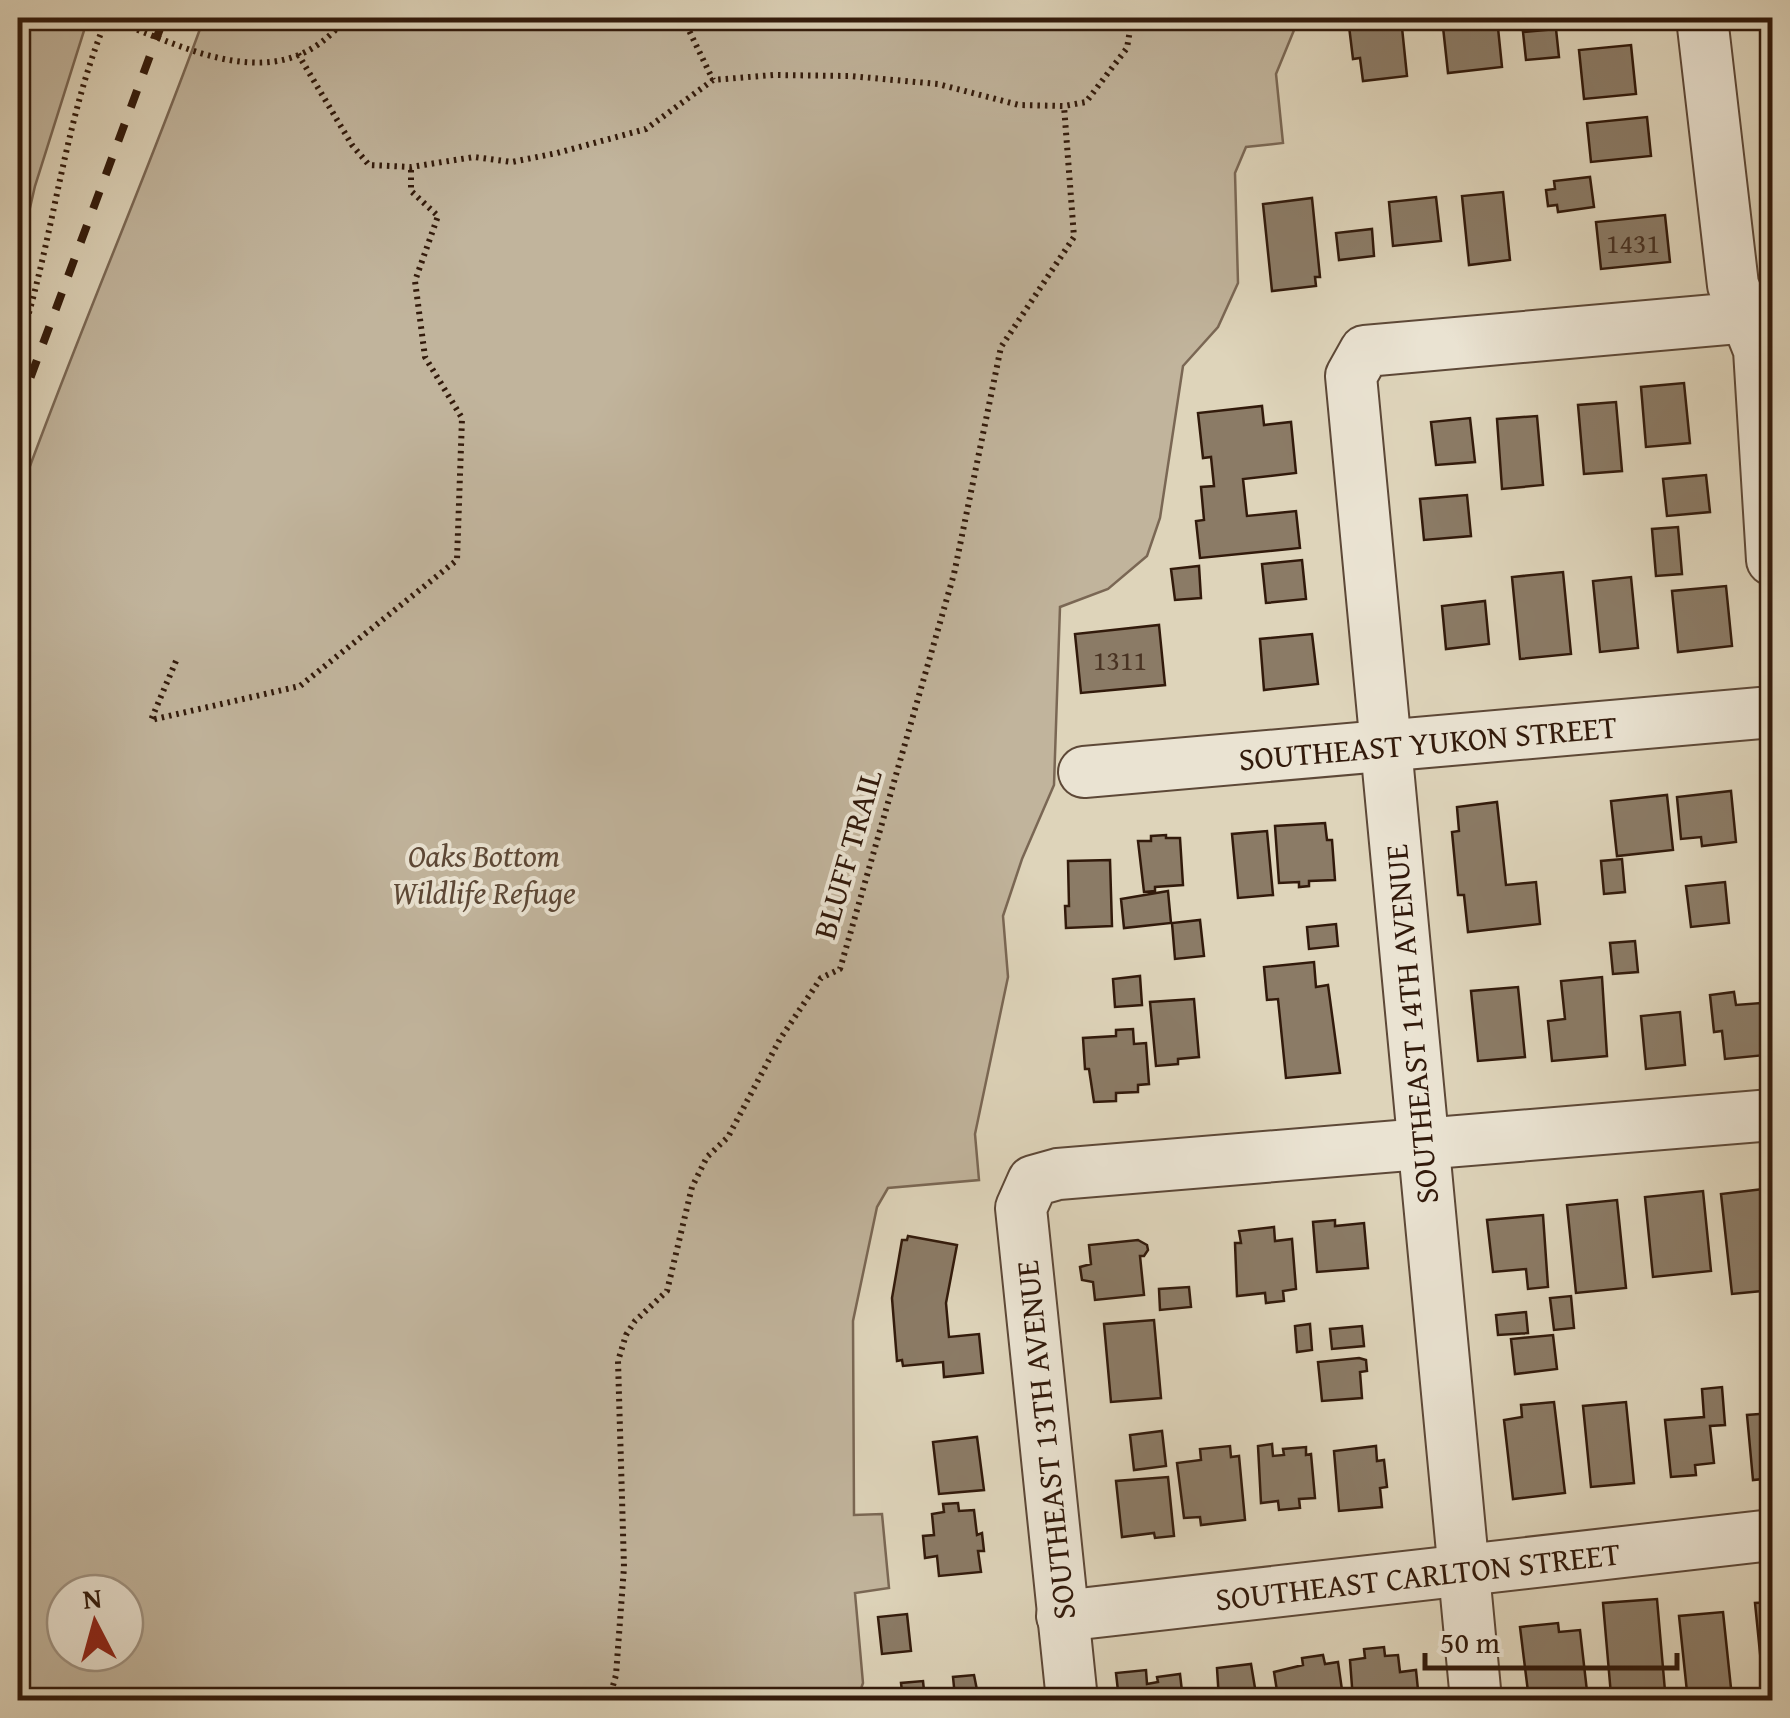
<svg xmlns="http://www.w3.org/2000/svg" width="1790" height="1718" font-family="'Gentium Book Plus',serif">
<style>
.green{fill:#c1b49c;stroke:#7a6754;stroke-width:2.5;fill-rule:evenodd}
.building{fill:#8b7b66;stroke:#321a0b;stroke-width:2.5}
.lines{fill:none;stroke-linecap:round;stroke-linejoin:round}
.minor-casing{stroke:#5d4837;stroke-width:54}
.path{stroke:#321a0b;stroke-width:6;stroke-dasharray:2.5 5;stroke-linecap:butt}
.minor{stroke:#eae3d2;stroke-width:50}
.rail{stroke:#321a0b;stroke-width:8;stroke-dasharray:18 18;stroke-linecap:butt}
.labels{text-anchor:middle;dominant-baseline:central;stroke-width:8;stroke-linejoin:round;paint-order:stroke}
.number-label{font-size:28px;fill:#483222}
.street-label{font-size:32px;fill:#321a0b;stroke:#eae3d2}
.park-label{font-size:32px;font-style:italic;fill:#5d4836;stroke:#eae3d2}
</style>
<rect width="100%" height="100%" fill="#ded4ba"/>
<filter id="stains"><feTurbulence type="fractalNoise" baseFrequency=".002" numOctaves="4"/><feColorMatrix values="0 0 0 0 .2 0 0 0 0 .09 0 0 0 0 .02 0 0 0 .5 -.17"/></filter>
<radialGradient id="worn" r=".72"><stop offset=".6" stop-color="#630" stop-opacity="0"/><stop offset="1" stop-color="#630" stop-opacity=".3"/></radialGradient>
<path class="green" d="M18,18H88L35,186L18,260Z
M204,18H1299L1276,74L1283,143L1246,147L1235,173L1238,283L1218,327L1183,366L1160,518L1147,556L1108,589L1060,607L1054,785L1022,859L1003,916L1008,977L975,1134L979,1180L888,1188L877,1207L853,1321L854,1515L882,1514L889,1588L855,1593L863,1683L857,1700H18V499C76,337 146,179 204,18ZM65,1593H125V1653H65Z"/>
<path class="building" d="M1348,18H1401L1407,76L1363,81L1360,58L1353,59Z
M1442,18H1497L1502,67L1448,73Z
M1509,18H1537L1538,24L1510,27Z
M1556,29L1559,57L1526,60L1523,32Z
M1631,45L1636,94L1584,99L1579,50Z
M1772,92V176L1764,93Z
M1647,117L1651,156L1591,162L1587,123Z
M1590,177L1594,207L1558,212L1557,205L1548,206L1546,190L1555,189L1554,181Z
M1765,177H1772V248Z
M1503,192L1510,260L1469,265L1462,196Z
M1436,197L1441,241L1393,246L1389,202Z
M1312,198L1320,277H1315L1316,286L1272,291L1263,204Z
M1665,215L1670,262L1601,269L1596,222Z
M1372,229L1374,256L1339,260L1336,233Z
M1684,383L1690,443L1646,447L1641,387Z
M1616,402L1622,471L1584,474L1578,405Z
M1262,406L1264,425L1291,422L1296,473L1243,479L1247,516L1296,511L1300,548L1200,558L1196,521L1204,520L1201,487L1214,486L1211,457L1203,458L1198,413Z
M1537,416L1543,485L1502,489L1497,419Z
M1470,418L1475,462L1436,465L1431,422Z
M1706,475L1710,512L1667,516L1663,479Z
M1467,495L1471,536L1424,540L1420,499Z
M1678,527L1682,574L1656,576L1652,529Z
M1302,560L1306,599L1266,603L1262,564Z
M1199,566L1201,598L1175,600L1171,569Z
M1563,572L1571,654L1520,659L1512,577Z
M1631,577L1638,648L1600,652L1593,581Z
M1726,586L1732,646L1678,652L1672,591Z
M1485,601L1489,644L1446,649L1442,606Z
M1159,625L1165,685L1081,693L1075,634Z
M1312,634L1318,684L1264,690L1260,639Z
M1731,791L1736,842L1702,846L1701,837L1681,839L1677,797Z
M1667,795L1673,850L1617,856L1611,801Z
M1497,802L1506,885L1536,882L1540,924L1468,932L1464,895H1458L1452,832L1459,831L1457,807Z
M1325,823L1327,840H1332L1335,880L1309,881V886L1299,887V882L1279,883L1275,826Z
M1267,831L1273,895L1238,898L1232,834Z
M1166,835V838H1180L1183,885L1155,887V891L1144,892L1138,841H1151V836Z
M1622,859L1625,892L1604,894L1601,861Z
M1110,860L1112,926L1066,928L1065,906H1069L1068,861Z
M1725,882L1729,923L1691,927L1686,886Z
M1168,891L1171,923L1124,928L1121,899Z
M1200,920L1204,956L1175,959L1172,923Z
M1336,924L1338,946L1309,949L1307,927Z
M1635,941L1638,972L1613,974L1610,943Z
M1314,962L1316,987L1328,985L1340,1073L1286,1078L1278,999L1267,1000L1264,967Z
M1140,976L1142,1005L1115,1007L1113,979Z
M1602,977L1607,1056L1552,1061L1548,1021L1565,1019L1561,981Z
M1518,987L1525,1057L1478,1061L1471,991Z
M1734,992L1736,1005L1761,1003L1766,1055L1725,1059L1722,1031L1714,1032L1710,995Z
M1194,999L1199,1057L1178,1059V1064L1156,1066L1150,1002Z
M1680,1012L1685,1065L1646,1069L1641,1016Z
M1133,1029L1134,1044L1146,1043L1149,1084L1138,1085V1092L1116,1093V1101L1094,1102L1089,1069H1085L1083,1038L1116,1036V1030Z
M1772,1188V1290L1732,1294L1721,1194Z
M1703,1191L1711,1271L1653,1277L1645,1197Z
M1617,1200L1626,1288L1576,1293L1567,1205Z
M1543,1215L1548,1287L1528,1289L1526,1269L1493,1272L1487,1220Z
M1335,1220V1226L1364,1223L1368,1268L1317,1272L1313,1222Z
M1274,1227L1275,1241L1292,1239L1296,1289L1283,1291L1284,1301L1266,1303L1265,1293L1237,1296L1235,1243H1241L1239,1231Z
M908,1236L957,1245L946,1303L949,1337L979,1334L983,1373L944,1377L943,1362L903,1366L902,1360L897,1361L892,1298L902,1240H907Z
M1138,1240L1147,1245L1148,1250L1144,1256H1140L1144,1295L1095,1300L1093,1282L1082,1280L1080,1267L1091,1264L1089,1245Z
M1189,1287L1191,1307L1160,1310L1159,1289Z
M1571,1296L1574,1328L1554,1330L1550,1298Z
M1526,1312L1528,1333L1498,1335L1496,1315Z
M1154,1320L1161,1398L1111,1402L1104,1324Z
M1310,1324L1312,1350L1297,1352L1295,1326Z
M1362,1326L1364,1346L1332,1349L1330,1329Z
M1553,1335L1557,1369L1515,1374L1511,1339Z
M1359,1358L1366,1360L1367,1371L1360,1372L1362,1398L1322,1401L1318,1362Z
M1722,1387L1725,1425L1710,1426L1714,1463L1695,1465L1696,1475L1671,1477L1665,1420L1704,1417L1702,1389Z
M1554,1402L1565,1493L1513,1499L1504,1420L1522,1417L1521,1405Z
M1626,1402L1634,1483L1591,1487L1583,1406Z
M1772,1413V1478L1753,1480L1747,1415Z
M1162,1431L1166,1466L1134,1470L1130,1435Z
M977,1437L984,1490L939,1494L933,1442Z
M1272,1444L1273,1456L1284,1455L1283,1449L1306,1447V1455L1311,1454L1315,1498L1299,1499L1300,1508L1279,1510L1278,1501L1261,1503L1258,1446Z
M1230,1446L1231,1457L1239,1456L1245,1520L1201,1525L1200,1517L1184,1518L1177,1463L1201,1460L1200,1449Z
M1376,1446L1377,1461L1384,1460L1387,1487L1380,1488L1382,1507L1339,1511L1334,1451Z
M1168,1477L1174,1536L1155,1538L1154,1533L1122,1537L1116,1481Z
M958,1503L959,1511L974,1510L977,1535L982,1533L984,1551H978L981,1572L939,1576L937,1556L925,1558L923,1536L934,1535L932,1514L944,1512L943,1504Z
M1657,1599L1665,1691L1611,1695L1603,1603Z
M1772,1602V1682L1763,1683L1755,1603Z
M1723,1612L1731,1688L1687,1692L1679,1616Z
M907,1614L911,1651L882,1654L878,1617Z
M1558,1623L1559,1632L1580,1630L1588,1700H1529L1520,1627Z
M1384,1647L1385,1656L1398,1655L1400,1672L1416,1670L1419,1700H1353L1350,1660L1365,1658L1364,1649Z
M1323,1655L1325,1664L1338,1662L1343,1697H1350V1700H1292L1291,1689L1277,1691L1274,1672L1303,1665L1302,1658Z
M1251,1664L1257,1700H1219L1217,1668Z
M1146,1670L1147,1684L1158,1682L1157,1677L1180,1674L1183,1700H1119L1116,1673Z
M974,1675L979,1700H926L955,1697L953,1677Z
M923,1681L925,1700H903L901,1683Z"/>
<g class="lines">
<g class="minor-casing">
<g id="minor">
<path d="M1702,18L1733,285L1759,350L1772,560"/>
<path id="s1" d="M1084,772L1772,712"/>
<path id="s2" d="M1062,1616L1772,1535"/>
<path d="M1072,1700L1021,1208L1033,1181L1058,1174L1772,1115"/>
<path d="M1476,1700L1351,376L1365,351L1772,315"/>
</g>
</g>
<path class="path" d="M87,18H107C187,47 279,102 346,18
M683,18L713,80
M298,54L352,145L369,165L411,167L474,157L512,162L557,153L646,129L713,80L773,75L850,76L938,84L1019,105L1064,106L1086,102L1127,48L1132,18
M18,349C54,240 63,123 107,18
M176,661L151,720L300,686L457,560L462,418L425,357L415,281L438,216L411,191V167
M609,1700L616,1675L624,1567L618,1361L626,1335L635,1321L667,1291L692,1187L707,1157L728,1137L780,1039L821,978L840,969L954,574L1001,347L1074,237L1064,106"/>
<use href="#minor" class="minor"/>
<path class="rail" d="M18,411L164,18"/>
</g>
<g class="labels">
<g class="number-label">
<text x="1633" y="242">1431</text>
<text x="1120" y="659">1311</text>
</g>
<g class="street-label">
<text stroke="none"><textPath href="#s1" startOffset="345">SOUTHEAST YUKON STREET</textPath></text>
<text transform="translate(847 854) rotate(-74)">BLUFF TRAIL</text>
<text transform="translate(1411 1024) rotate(-95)">SOUTHEAST 14TH AVENUE</text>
<text transform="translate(1045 1440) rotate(-96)">SOUTHEAST 13TH AVENUE</text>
<text stroke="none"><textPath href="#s2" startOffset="358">SOUTHEAST CARLTON STREET</textPath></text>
</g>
<g class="park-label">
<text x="484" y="855">Oaks Bottom<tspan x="484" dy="37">Wildlife Refuge</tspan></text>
</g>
</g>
<rect width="1790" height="1718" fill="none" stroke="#ded4ba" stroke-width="60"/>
<rect x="20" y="20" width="1750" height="1678" fill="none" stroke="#321a0b" stroke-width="5"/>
<rect x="30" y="30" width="1730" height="1658" fill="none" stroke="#321a0b" stroke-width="2.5"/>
<g transform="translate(95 1623) rotate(354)"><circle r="48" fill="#eae3d2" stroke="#a09382" stroke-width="2.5"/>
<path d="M0-8L18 38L0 25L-18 38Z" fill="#8f2418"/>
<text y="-15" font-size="28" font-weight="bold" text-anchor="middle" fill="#321a0b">N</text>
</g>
<path d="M1425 1653v15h252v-15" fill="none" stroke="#321a0b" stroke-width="5"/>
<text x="1440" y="1653" font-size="30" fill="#321a0b" stroke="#eae3d2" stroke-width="8" paint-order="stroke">50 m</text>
<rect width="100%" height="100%" filter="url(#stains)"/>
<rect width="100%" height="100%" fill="url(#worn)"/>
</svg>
